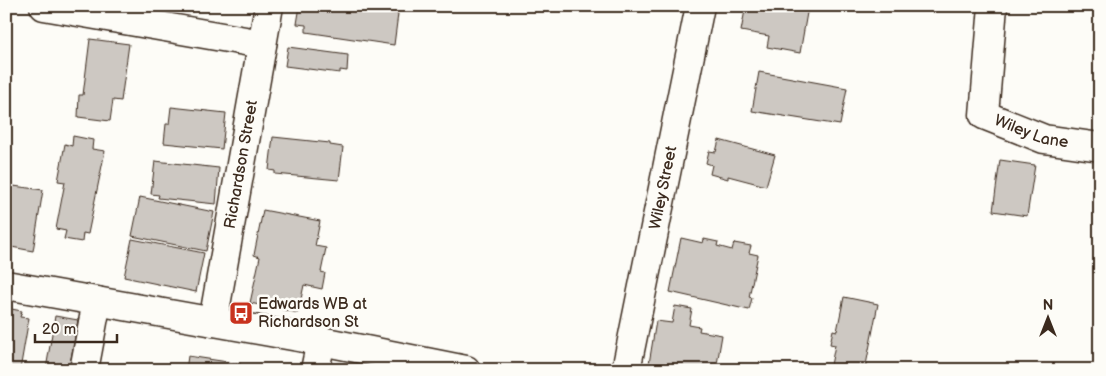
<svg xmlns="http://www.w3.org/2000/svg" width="1106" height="376" font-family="'Balsamiq Sans',sans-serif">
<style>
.building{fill:#cdc8c2;stroke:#3b2a1e}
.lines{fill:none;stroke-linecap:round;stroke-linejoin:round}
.street-casing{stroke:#3b2a1e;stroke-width:31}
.secondary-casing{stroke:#3b2a1e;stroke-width:31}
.street{stroke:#fdfcf7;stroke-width:28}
.secondary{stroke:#fdfcf7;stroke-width:28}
.labels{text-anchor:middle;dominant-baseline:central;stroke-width:5;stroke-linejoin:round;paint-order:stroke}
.street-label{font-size:16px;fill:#3b2a1e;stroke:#fdfcf7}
.poi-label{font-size:16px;fill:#3b2a1e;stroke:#fdfcf7;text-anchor:start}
</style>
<rect width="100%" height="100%" fill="#fdfcf7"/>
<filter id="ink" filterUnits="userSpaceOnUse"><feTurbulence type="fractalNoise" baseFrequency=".02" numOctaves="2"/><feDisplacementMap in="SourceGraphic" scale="10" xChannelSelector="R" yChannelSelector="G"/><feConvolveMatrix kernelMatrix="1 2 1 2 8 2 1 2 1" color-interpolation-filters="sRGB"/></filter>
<g filter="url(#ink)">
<path class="building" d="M300,6H362L398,14L394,45L306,32V25L297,24Z
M749,6L808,7L800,53L767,47L769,36L741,31L745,10L749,11Z
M90,39L129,44L121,101L113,100L110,121L78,117L79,95H83Z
M288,47L348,55L347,71L340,70V73L285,66Z
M759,72L847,88L840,125L752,111Z
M171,107L226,113L222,149L164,143L166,124H169Z
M73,136L93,140L92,149L105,151L88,234L83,233L82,242L64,239L66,231L56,229L65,182L58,181L65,144L72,146Z
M273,137L330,143V145L343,147L339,180L275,174V171L269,170Z
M719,140L775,155L766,186L728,176V179L710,174L712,165L706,163L709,151L716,152Z
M1000,160L1035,165L1027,216L993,211Z
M155,161L219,168L216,204L158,198L159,195L151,194Z
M6,185L43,190L33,251L6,246Z
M140,197L214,212L206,251L132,236Z
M263,210L320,221L315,246L326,248L321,272L325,273L322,289L304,285L298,313L250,303L260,257L254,255Z
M681,238L703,243L704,239L718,242L717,246L732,250L734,243L751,246L749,253L758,255L749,297L752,298L749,310L670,292Z
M132,239L204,253L196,292L124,277Z
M844,297L878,304L865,370H830L835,345L830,344L833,330L837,331Z
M675,306L692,309L689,325L700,327L699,331L722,335L716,370H648L656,321L672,323Z
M6,308L22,311L20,317L29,318L20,370H6Z
M55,316L78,320L69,370H41L46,369Z
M188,356L241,364L240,370H186Z"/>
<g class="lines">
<g class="street-casing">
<g id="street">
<path d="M44,6L262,44"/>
<path id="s1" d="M993,6L984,115L1044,139L1100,147"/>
<path id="s2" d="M213,322L269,6"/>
<path d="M84,370L97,301"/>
<path d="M315,370L321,341"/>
<path id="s3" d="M626,370L700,6"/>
</g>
</g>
<g class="secondary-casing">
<path id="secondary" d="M6,285L321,341L466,370"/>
</g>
<use href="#street" class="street"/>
<use href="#secondary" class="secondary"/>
</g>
</g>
<defs>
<g id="bus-square" transform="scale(1.25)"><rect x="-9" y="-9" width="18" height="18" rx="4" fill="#c8321e" stroke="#fdfcf7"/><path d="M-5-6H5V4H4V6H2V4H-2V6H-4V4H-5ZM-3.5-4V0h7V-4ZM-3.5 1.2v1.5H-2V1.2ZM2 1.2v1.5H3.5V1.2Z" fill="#fff"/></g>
</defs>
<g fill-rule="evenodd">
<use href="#bus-square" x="241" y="313"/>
</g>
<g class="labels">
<g class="street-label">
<text stroke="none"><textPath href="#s1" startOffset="160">Wiley Lane</textPath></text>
<text stroke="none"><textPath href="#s2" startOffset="160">Richardson Street</textPath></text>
<text stroke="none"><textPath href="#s3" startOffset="186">Wiley Street</textPath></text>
</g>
<g class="poi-label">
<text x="258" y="304">Edwards WB at<tspan x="258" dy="18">Richardson St</tspan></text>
</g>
</g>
<rect width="1106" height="376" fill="none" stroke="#fdfcf7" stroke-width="25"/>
<rect x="12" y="12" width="1081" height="351" fill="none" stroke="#3b2a1e" stroke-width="2" filter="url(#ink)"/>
<g transform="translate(1048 318)" stroke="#fdfcf7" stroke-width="4" paint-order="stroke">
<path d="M0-4L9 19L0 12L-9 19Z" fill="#3b2a1e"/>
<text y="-8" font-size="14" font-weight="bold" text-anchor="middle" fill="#3b2a1e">N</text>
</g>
<path d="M35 334v8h82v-8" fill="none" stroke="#3b2a1e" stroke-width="2.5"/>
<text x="42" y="334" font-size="15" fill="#3b2a1e" stroke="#fdfcf7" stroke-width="4" paint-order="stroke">20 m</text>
</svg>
